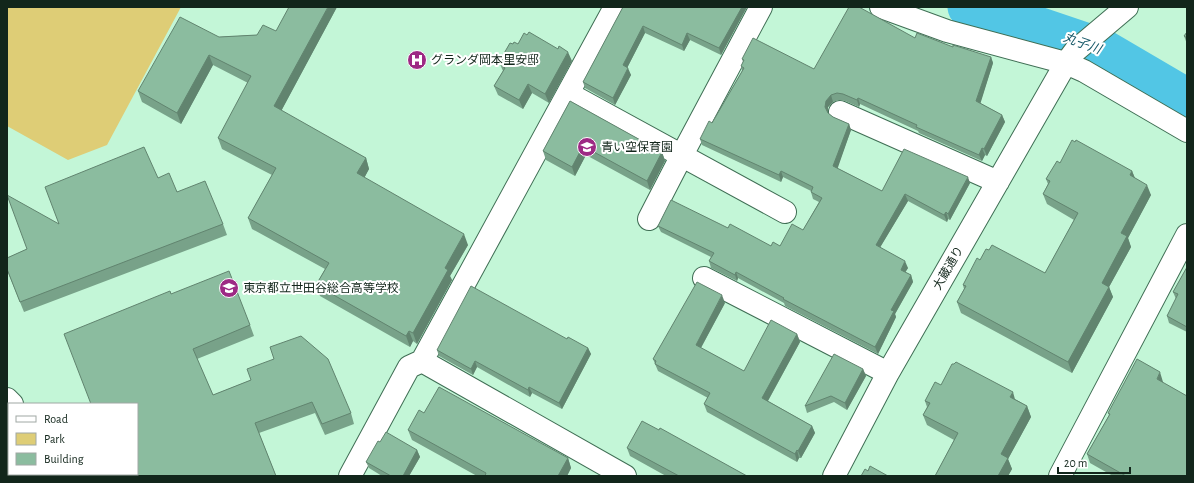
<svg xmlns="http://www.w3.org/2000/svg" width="1194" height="483" font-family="'Alegreya Sans','Noto Sans JP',sans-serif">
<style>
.green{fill:#decd76}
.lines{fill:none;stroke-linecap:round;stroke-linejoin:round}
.river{stroke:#52c6e5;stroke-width:43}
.minor-casing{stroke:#3f6e54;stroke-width:24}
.minor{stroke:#fff;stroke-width:22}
.wall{fill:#78a289}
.shaded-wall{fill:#61846f}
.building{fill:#8bbc9f;stroke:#61846f}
.labels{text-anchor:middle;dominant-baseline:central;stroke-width:4;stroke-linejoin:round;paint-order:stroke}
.poi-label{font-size:12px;fill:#12261b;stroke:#fff;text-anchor:start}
.street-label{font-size:12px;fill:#12261b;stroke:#fff}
.water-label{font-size:13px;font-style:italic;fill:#155767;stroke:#fff}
</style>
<rect width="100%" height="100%" fill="#c3f6d7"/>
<path class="green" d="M7,7H181L107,145L68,160L7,126Z
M7,429L9,430V474H52L53,476H7Z"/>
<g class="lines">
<path class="river" d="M969,7L1023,23L1100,49L1187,100"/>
<g class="minor-casing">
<path id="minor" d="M881,7L947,31L1066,63L1084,71L1187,131
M569,94L785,212
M840,112L998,182
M649,219L682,155L761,7
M704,278L888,373
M422,361L625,476
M7,399L12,404
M73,474L74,476
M350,476L409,367L422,361L615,7
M834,476L888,373L1066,63L1075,51L1127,7
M1060,476L1187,235"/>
</g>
<use href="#minor" class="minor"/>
</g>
<path class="wall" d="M337,7L281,111L366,158L369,169L364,178L468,245L450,276L452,280L417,344L413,341L410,347L320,296L316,285L325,269L252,229L248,218L272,175L222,149L218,138L248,83L213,65L181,124L142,102L138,91L219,37L257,35L276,31Z
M623,7H747L721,55L690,40L684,51L645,33L627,68L631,75L615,105L585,88L583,82Z
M1187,32V44L1184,36Z
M915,38L991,57L993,63L980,103L1002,115L1005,122L987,156L985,155L982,161L919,133L918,131L860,104L859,107L845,101L839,100L833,102L828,107V113L833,117L849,124L851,130L837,168L882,191L970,183L950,220L948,219L947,222L908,201L880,247L908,268L905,272L911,275L913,282L895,314L896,317L878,354L785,306L784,303L738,278L737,281L711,268L709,261L711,257L661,232L658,226L728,228L771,246H780L803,230L819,202L813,199L811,192V191L783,177L781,182L702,145L700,139L712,123L742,71L741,66L743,62L742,59L814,69Z
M513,44L572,61L549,103L532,93L523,109L498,95L494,86L503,71L499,62Z
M570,101L662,152L665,161L650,190L586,155L575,176L546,160L543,151Z
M1060,163L1132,171L1135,178L1151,195L1128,238L1131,247L1109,287L1113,297L1072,373L961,313L957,302L964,289L963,285L980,260L989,250L1045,273L1074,220L1047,204L1043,194L1048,184L1046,179Z
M158,178L223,224L227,235L24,312L7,270V258L27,249L59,223Z
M1187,267V332L1169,323L1167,316L1176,299L1173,292Z
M171,294L250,325L254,336L197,359L213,395L251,380L351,413L354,424L325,435L315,413L259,433L276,476H132L131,474H137Z
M725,303L701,348L744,371L797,334L800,342L768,401L812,426L815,433L801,458H799L797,462L707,412L704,404L708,398L658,371L653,359Z
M567,339L588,348L591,354L562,409L532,393L530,397L477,367L473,375L439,356L437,350Z
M863,369L866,376L847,410L834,402L807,413L805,406Z
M1163,382L1187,476H1113L1090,463L1087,454L1109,415L1108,413Z
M941,385L1015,399L1027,406L1031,417L1008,459L1012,469L1008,476H935L954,440L927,425L923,415L927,407L925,401Z
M424,413L568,458L571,468L567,476H477L412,440L408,430Z
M380,442L417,450L420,457L409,476H382L369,468L366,462Z
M627,448L747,476H666L630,456Z"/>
<path class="shaded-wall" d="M328,7H337L278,117L274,106Z
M742,7H747L721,55L719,48Z
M643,26L645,33L625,72L623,65Z
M687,33L690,40L684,51L682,45Z
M568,52L572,61L549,103L545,94Z
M209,55L213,65L181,124L177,113Z
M991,57L993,63L979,108L976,101Z
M628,68L631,75L615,105L613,98Z
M528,84L532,93L523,109L519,100Z
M831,95L833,102L828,107V114L825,107L826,101Z
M858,98L860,104L859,107L857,100Z
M1002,115L1005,122L987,156L984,149Z
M849,124L851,130L836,173L833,166Z
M583,146L586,155L575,176L572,167Z
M982,148L985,155L982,161L979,155Z
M662,152L665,161L650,190L647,181Z
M366,158L369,169L361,184L357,173Z
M781,171L783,177L781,182L779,175Z
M1132,171L1136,181L1130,175Z
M968,177L970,183L950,220L948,214Z
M1147,185L1151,195L1128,238L1131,247L1109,287L1113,297L1072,373L1068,362L1102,283L1121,233Z
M905,194L908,201L878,251L876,245Z
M946,212L948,219L947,222L944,215Z
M464,234L468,245L450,276L452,280L417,344L413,333L445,268Z
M905,261L908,268L903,276L901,270Z
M736,272L738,278L737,281L735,275Z
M911,275L913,282L895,314L896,317L878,354L875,347L891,310Z
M722,295L725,303L698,353L696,345Z
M409,331L413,341L410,347L406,336Z
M797,334L800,342L765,406L762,398Z
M588,348L591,354L562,409L559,403Z
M475,361L477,367L473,375L471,369Z
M863,369L866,376L847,410L845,403Z
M1160,372L1163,382L1160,388L1157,379Z
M529,387L532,393L530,397L528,390Z
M1013,392L1016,403L1010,397Z
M1027,406L1031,417L1008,459L1012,469L1008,476H998L1001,454Z
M812,426L815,433L801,458L798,451Z
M417,450L420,457L409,476H403Z
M797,450L799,458L797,462L795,454Z
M568,458L571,468L567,476H558Z"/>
<path class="building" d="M289,7H328L274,106L366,158L357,173L464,234L445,268L448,270L413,333L409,331L406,336L316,285L329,263L248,218L276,168L218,138L251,76L209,55L177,113L138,91L180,17L219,37L257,35L263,25L276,31Z
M623,7H742L719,48L687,33L682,45L643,26L623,65L628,68L613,98L583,82Z
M849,7H859L915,38L917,33L953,47V45L991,57L976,101L1002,115L984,149L982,148L979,155L916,127L917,125L858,98L857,100L843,94L837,93L831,95L826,101L825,107L828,113L833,117L849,124L833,166L882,191L904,149L968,177L948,214L946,212L944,215L905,194L876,245L905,261L901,270L911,275L891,310L894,311L875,347L783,299L784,298L736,272L735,275L709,261L714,253L658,226L671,200L728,228L730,224L771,246L773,242L780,246L792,224L803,230L822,198L811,192L813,187L781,171L779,175L700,139L709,121L712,123L744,68L741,66L744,60L742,59L753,38L814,69Z
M529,32L558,49L559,46L568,52L545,94L528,84L519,100L494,86L505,68L502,66L503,64L499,62L510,43L513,44L514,42L518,44L524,33L527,35Z
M1187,32V38L1184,36Z
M570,101L662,152L647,181L583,146L572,167L543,151Z
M1072,140L1075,142L1076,140L1132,171L1130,175L1147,185L1121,233L1127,236L1102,283L1109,287L1068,362L957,302L966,286L963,285L977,258L980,260L986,249L989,250L992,245L1045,273L1078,213L1043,194L1050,181L1046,179L1057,161L1060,163Z
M144,147L158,178L169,173L177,192L205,181L223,224L20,302L7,269V258L27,249L7,195L59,224L45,187Z
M1187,267V327L1167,316L1178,294L1173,292Z
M229,271L250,325L193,349L213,395L251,380L247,369L274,359L270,347L301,336L328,359L351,413L322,424L312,402L255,423L276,476H132L131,474H137V404H91L64,334L170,291L171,294Z
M697,282L722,295L696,345L744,371L771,320L797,334L762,398L812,426L798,451L797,450L795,454L704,404L710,393L655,364L656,361L653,359Z
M471,286L567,339L568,337L588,348L559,403L529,387L528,390L475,361L471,369L437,350Z
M834,354L863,369L845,403L831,396L805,406Z
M1137,359L1160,372L1157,379L1187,396V476H1126L1087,454L1110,414L1108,413Z
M956,362L1013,392L1010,397L1027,406L1001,454L1008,458L998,476H935L958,433L923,415L930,403L925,401L935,382L941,385L952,364H954Z
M439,387L568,458L558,476H485L486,473L408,430L419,410L424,413Z
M642,421L659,430L660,428L747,476H679L627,448Z
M386,432L417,450L403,476H391L366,462L378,441L380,442Z
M870,466L888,476H861L865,469L868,471Z"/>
<defs>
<g id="hospital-disc" transform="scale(1)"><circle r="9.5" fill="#9d2984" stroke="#fff"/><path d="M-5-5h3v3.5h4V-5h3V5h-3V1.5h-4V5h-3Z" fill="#fff"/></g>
<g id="school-disc" transform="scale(1)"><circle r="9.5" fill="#9d2984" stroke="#fff"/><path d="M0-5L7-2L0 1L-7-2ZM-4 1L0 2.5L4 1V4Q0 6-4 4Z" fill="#fff"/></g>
</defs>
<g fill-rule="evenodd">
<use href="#hospital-disc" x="417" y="60"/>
<use href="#school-disc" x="587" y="147"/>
<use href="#school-disc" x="229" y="288"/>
</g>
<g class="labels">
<g class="poi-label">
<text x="431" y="60">グランダ岡本里安邸</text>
<text x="601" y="147">青い空保育園</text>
<text x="243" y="288">東京都立世田谷総合高等学校</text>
</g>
<g class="street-label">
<text transform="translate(948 268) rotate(-60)">大蔵通り</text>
</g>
<g class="water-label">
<text transform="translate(1082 44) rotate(20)">丸子川</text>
</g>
</g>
<rect width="1194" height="483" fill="none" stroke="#12261b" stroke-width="16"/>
<rect x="8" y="403" width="130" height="72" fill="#ffffff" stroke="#a0a8a4"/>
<rect x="16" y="416" width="20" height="6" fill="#ffffff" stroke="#a0a8a4"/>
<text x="44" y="423" font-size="12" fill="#12261b">Road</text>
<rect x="16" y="433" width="20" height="12" fill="#decd76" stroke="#a0a8a4"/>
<text x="44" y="443" font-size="12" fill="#12261b">Park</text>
<rect x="16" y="453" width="20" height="12" fill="#8bbc9f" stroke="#a0a8a4"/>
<text x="44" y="463" font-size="12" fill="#12261b">Building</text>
<path d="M1058 467v6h72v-6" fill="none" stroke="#12261b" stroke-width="2"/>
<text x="1064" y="467" font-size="12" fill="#12261b" stroke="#ffffff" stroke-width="3" paint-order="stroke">20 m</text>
</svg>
